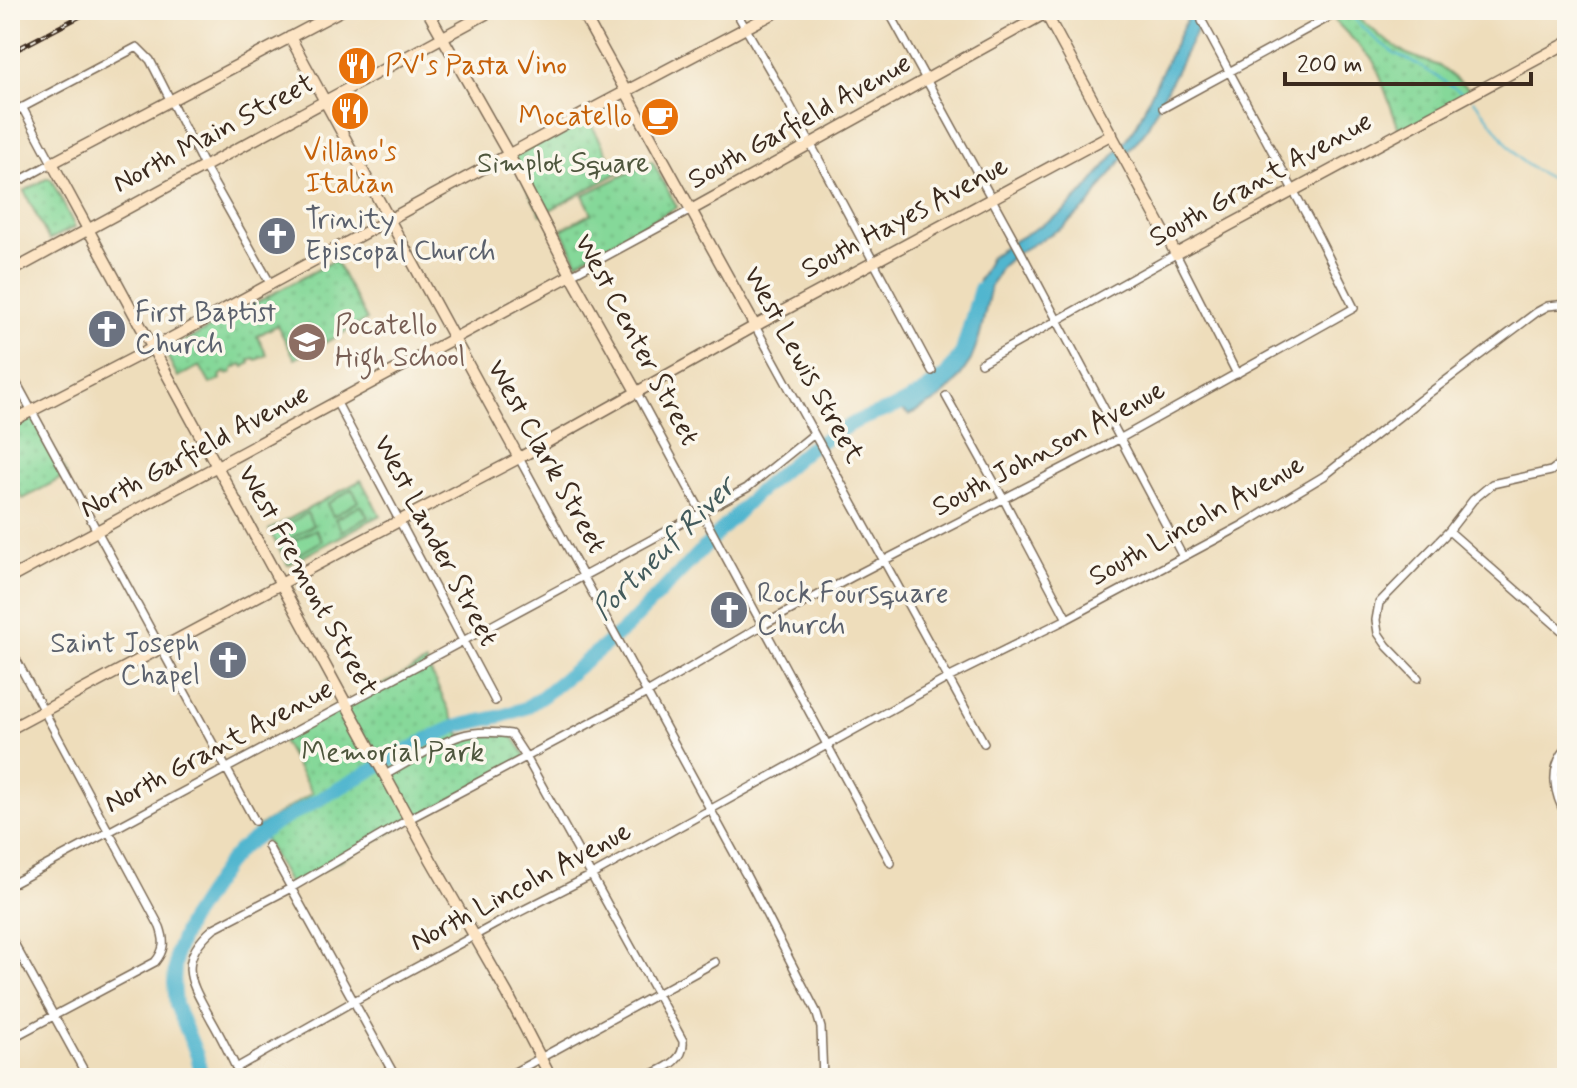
<svg xmlns="http://www.w3.org/2000/svg" width="1577" height="1088" font-family="Mynerve,sans-serif">
<style>
.green{fill:url(#green-dots);stroke:#60815c;stroke-width:2}
.pitch{fill:#85d899;stroke:#60815c;stroke-width:2}
.water{fill:#51b6cf;stroke:#467076;stroke-width:2}
.lines{fill:none;stroke-linecap:round;stroke-linejoin:round}
.stream{stroke:#51b6cf;stroke-width:2}
.river{stroke:#51b6cf;stroke-width:14}
.street-casing{stroke:#7a6955;stroke-width:10}
.secondary-casing{stroke:#7a6955;stroke-width:13}
.street{stroke:#fff;stroke-width:7}
.secondary{stroke:#fde5c5;stroke-width:10}
.rail-casing{stroke:#3b2a1e;stroke-width:5}
.rail{stroke:#fbf7ec;stroke-width:2;stroke-dasharray:6;stroke-linecap:butt}
.labels{text-anchor:middle;dominant-baseline:central;stroke-width:7;stroke-linejoin:round;paint-order:stroke}
.food-label{font-size:28px;fill:#c56008;stroke:#fbf7ec;text-anchor:start}
.street-label{font-size:28px;fill:#3b2a1e;stroke:#fbf7ec}
.park-label{font-size:28px;fill:#4e563d;stroke:#fbf7ec}
.worship-label{font-size:28px;fill:#5b616d;stroke:#fbf7ec;text-anchor:start}
.education-label{font-size:28px;fill:#785e54;stroke:#fbf7ec;text-anchor:start}
.water-label{font-size:30px;font-style:italic;fill:#435b5c;stroke:#fbf7ec}
</style>
<defs>
<pattern id="green-dots" width="8" height="8" patternUnits="userSpaceOnUse" patternTransform="scale(2)"><rect width="8" height="8" fill="#85d899"/><path d="M2 2h.1M6 6h.1" fill="none" stroke="#74ba83" stroke-width="1.8" stroke-linecap="round"/></pattern>
</defs>
<rect width="100%" height="100%" fill="#fbf7ec"/>
<filter id="ink" filterUnits="userSpaceOnUse"><feTurbulence type="fractalNoise" baseFrequency=".0125" numOctaves="2"/><feDisplacementMap in="SourceGraphic" scale="16" xChannelSelector="R" yChannelSelector="G"/><feConvolveMatrix kernelMatrix="1 2 1 2 8 2 1 2 1" color-interpolation-filters="sRGB"/></filter>
<filter id="wash" filterUnits="userSpaceOnUse"><feTurbulence type="fractalNoise" baseFrequency=".006" numOctaves="4" result="noise"/><feDisplacementMap in="SourceGraphic" scale="32" xChannelSelector="R" yChannelSelector="G"/><feGaussianBlur stdDeviation="1.8" result="paint"/><feColorMatrix in="noise" values="0 0 0 0 0 0 0 0 0 0 0 0 0 0 0 0 0 1.4 0 .05"/><feComposite in="paint" operator="in"/></filter>
<g filter="url(#wash)">
<rect width="100%" height="100%" fill="#edb"/>
<path class="green" d="M1328,10H1351L1381,37L1407,54L1439,66L1474,93L1400,132L1375,62L1339,25Z
M585,113L618,173L541,215L509,155Z
M652,161L677,207L577,262L562,229L592,213L583,195Z
M46,179H51L75,227L49,240L24,191Z
M335,260L367,320L295,359L277,325L257,336L267,355L256,360L254,358L249,360L250,363L244,367L242,364L233,369V372L227,375L225,372L220,376L221,379L210,384L200,366L178,377L165,352Z
M32,410L67,475L23,499L10,475V422Z
M361,480L380,515L288,565L269,530Z
M426,662L461,736L511,734L526,757L291,888L258,827L312,793L281,739Z"/>
<path class="pitch" d="M352,489L359,501L333,516L327,504Z
M361,505L368,517L342,531L335,519Z
M307,513L313,525L288,540L281,528Z
M316,529L322,541L297,555L290,543Z"/>
<path class="water" d="M1191,10H1207L1146,130L1112,172L1089,205L1063,227L1014,255L1001,267L991,285L980,335L971,360L954,385L936,401L909,415L896,405L937,387L963,358L975,328V295L979,280L991,257L1004,247L1062,213L1086,190L1127,139L1136,126Z"/>
<g class="lines">
<path class="stream" d="M1354,18L1374,38L1394,53L1417,64L1464,94
M1473,100C1492,118 1503,142 1522,161C1536,173 1552,178 1567,187"/>
<path class="river" d="M202,1078L197,1055L176,1005L174,983L176,953L188,923L226,865L240,849L270,827L426,740L457,726L502,716L525,708L543,696L627,627L756,494L808,449L859,420L895,407L920,394L946,375L962,352L980,289"/>
</g>
</g>
<g filter="url(#ink)">
<g class="lines">
<g class="street-casing">
<path id="street" d="M735,10L786,98L932,371
M888,10L1022,254L1183,557
M1163,108L1342,10
M10,114L137,47L150,60L204,166L270,283
M10,186L52,163L22,107
M571,275L691,210
M755,326L984,743
M981,363L1176,254L1237,374
M10,371L255,821
M637,393L891,863
M946,396L1004,500L1067,619
M337,403L495,701
M519,458L745,873L816,1011L821,1028L823,1078
M1449,531L1567,635
M10,648L160,927C165,941 165,950 155,962L10,1039
M1418,678L1387,646L1378,633L1376,620L1379,603L1449,531L1473,500L1492,484L1551,471L1567,459
M1567,748C1548,768 1554,795 1567,817
M385,775C409,762 434,745 460,736C475,731 495,732 511,734L526,757L683,1041C685,1063 661,1069 644,1078
M268,846L396,1078
M10,885L747,488L814,434
M10,936L88,1078
M236,1068L354,1001L494,925L592,875L948,678L1067,619L1241,526L1324,476L1420,400L1537,312L1548,306L1567,304
M241,1078C232,1059 223,1040 212,1021C192,984 174,962 214,928L291,888L409,819L647,693L763,625L852,577L1121,438L1354,308L1319,238L1202,21
M504,1078L715,962"/>
</g>
<g class="secondary-casing">
<path id="secondary" d="M342,10L52,163L431,860L507,993L551,1078
M427,10L509,155L571,275L637,393
M581,10L755,326
M1044,10L1176,254L1567,43
M290,37L519,458
M691,210L1046,13
M10,272L493,10
M10,422L153,348L585,113L780,10
M10,578L571,275
M10,729L361,541L519,458L755,326L1112,134"/>
</g>
<use href="#street" class="street"/>
<use href="#secondary" class="secondary"/>
<g class="rail-casing">
<path id="rail" d="M10,53L92,10"/>
</g>
<use href="#rail" class="rail"/>
</g>
</g>
<defs>
<g id="restaurant-disc" transform="scale(2)"><circle r="9.5" fill="#e8710a" stroke="#fbf7ec"/><path d="M-5-6h1v4h1v-4h1v4h1v-4h1v5L-1.5 .5V6h-2V.5L-5-1ZM5-6V6H3V1.5H1.5Q1.5-4 5-6Z" fill="#fff"/></g>
<g id="cafe-disc" transform="scale(2)"><circle r="9.5" fill="#e8710a" stroke="#fbf7ec"/><path d="M-5.5-4.5H6V0H3Q3 3.5 0 3.5H-2.5Q-5.5 3.5-5.5 0ZM3-3.2v2h1.7v-2ZM-6 4.5H4V6H-6Z" fill="#fff"/></g>
<g id="church-disc" transform="scale(2)"><circle r="9.5" fill="#6b7280" stroke="#fbf7ec"/><path d="M-1.2-6h2.4v3.5h3.3v2.4h-3.3V6h-2.4V-.1h-3.3v-2.4h3.3Z" fill="#fff"/></g>
<g id="school-disc" transform="scale(2)"><circle r="9.5" fill="#8d6e63" stroke="#fbf7ec"/><path d="M0-5L7-2L0 1L-7-2ZM-4 1L0 2.5L4 1V4Q0 6-4 4Z" fill="#fff"/></g>
</defs>
<g fill-rule="evenodd">
<use href="#restaurant-disc" x="357" y="66"/>
<use href="#restaurant-disc" x="350" y="111"/>
<use href="#cafe-disc" x="660" y="117"/>
<use href="#church-disc" x="277" y="236"/>
<use href="#church-disc" x="107" y="329"/>
<use href="#school-disc" x="307" y="342"/>
<use href="#church-disc" x="729" y="610"/>
<use href="#church-disc" x="228" y="660"/>
</g>
<g class="labels">
<g class="food-label">
<text x="385" y="66">PV's Pasta Vino</text>
<text x="632" y="117" text-anchor="end">Mocatello</text>
<text x="350" y="152" text-anchor="middle">Villano's<tspan x="350" dy="32">Italian</tspan></text>
</g>
<g class="street-label">
<text transform="translate(800 122) rotate(-29)">South Garfield Avenue</text>
<text transform="translate(214 134) rotate(-28)">North Main Street</text>
<text transform="translate(1261 180) rotate(-29)">South Grant Avenue</text>
<text transform="translate(905 218) rotate(-28)">South Hayes Avenue</text>
<text transform="translate(636 340) rotate(62)">West Center Street</text>
<text transform="translate(803 365) rotate(61)">West Lewis Street</text>
<text transform="translate(1049 449) rotate(-28)">South Johnson Avenue</text>
<text transform="translate(195 452) rotate(-28)">North Garfield Avenue</text>
<text transform="translate(546 457) rotate(61)">West Clark Street</text>
<text transform="translate(1197 521) rotate(-29)">South Lincoln Avenue</text>
<text transform="translate(435 541) rotate(62)">West Lander Street</text>
<text transform="translate(307 581) rotate(61)">West Fremont Street</text>
<text transform="translate(219 747) rotate(-28)">North Grant Avenue</text>
<text transform="translate(521 887) rotate(-28)">North Lincoln Avenue</text>
</g>
<g class="park-label">
<text x="563" y="164">Simplot Square</text>
<text x="393" y="753">Memorial Park</text>
</g>
<g class="worship-label">
<text x="305" y="220">Trinity<tspan x="305" dy="32">Episcopal Church</tspan></text>
<text x="135" y="313">First Baptist<tspan x="135" dy="32">Church</tspan></text>
<text x="757" y="594">Rock Foursquare<tspan x="757" dy="32">Church</tspan></text>
<text x="200" y="644" text-anchor="end">Saint Joseph<tspan x="200" dy="32">Chapel</tspan></text>
</g>
<g class="education-label">
<text x="335" y="326">Pocatello<tspan x="335" dy="32">High School</tspan></text>
</g>
<g class="water-label">
<text transform="translate(664 549) rotate(-45)">Portneuf River</text>
</g>
</g>
<rect width="1577" height="1088" fill="none" stroke="#fbf7ec" stroke-width="40"/>
<path d="M1285 72v12h246v-12" fill="none" stroke="#3b2a1e" stroke-width="4"/>
<text x="1297" y="72" font-size="24" fill="#3b2a1e" stroke="#fbf7ec" stroke-width="6" paint-order="stroke">200 m</text>
</svg>
